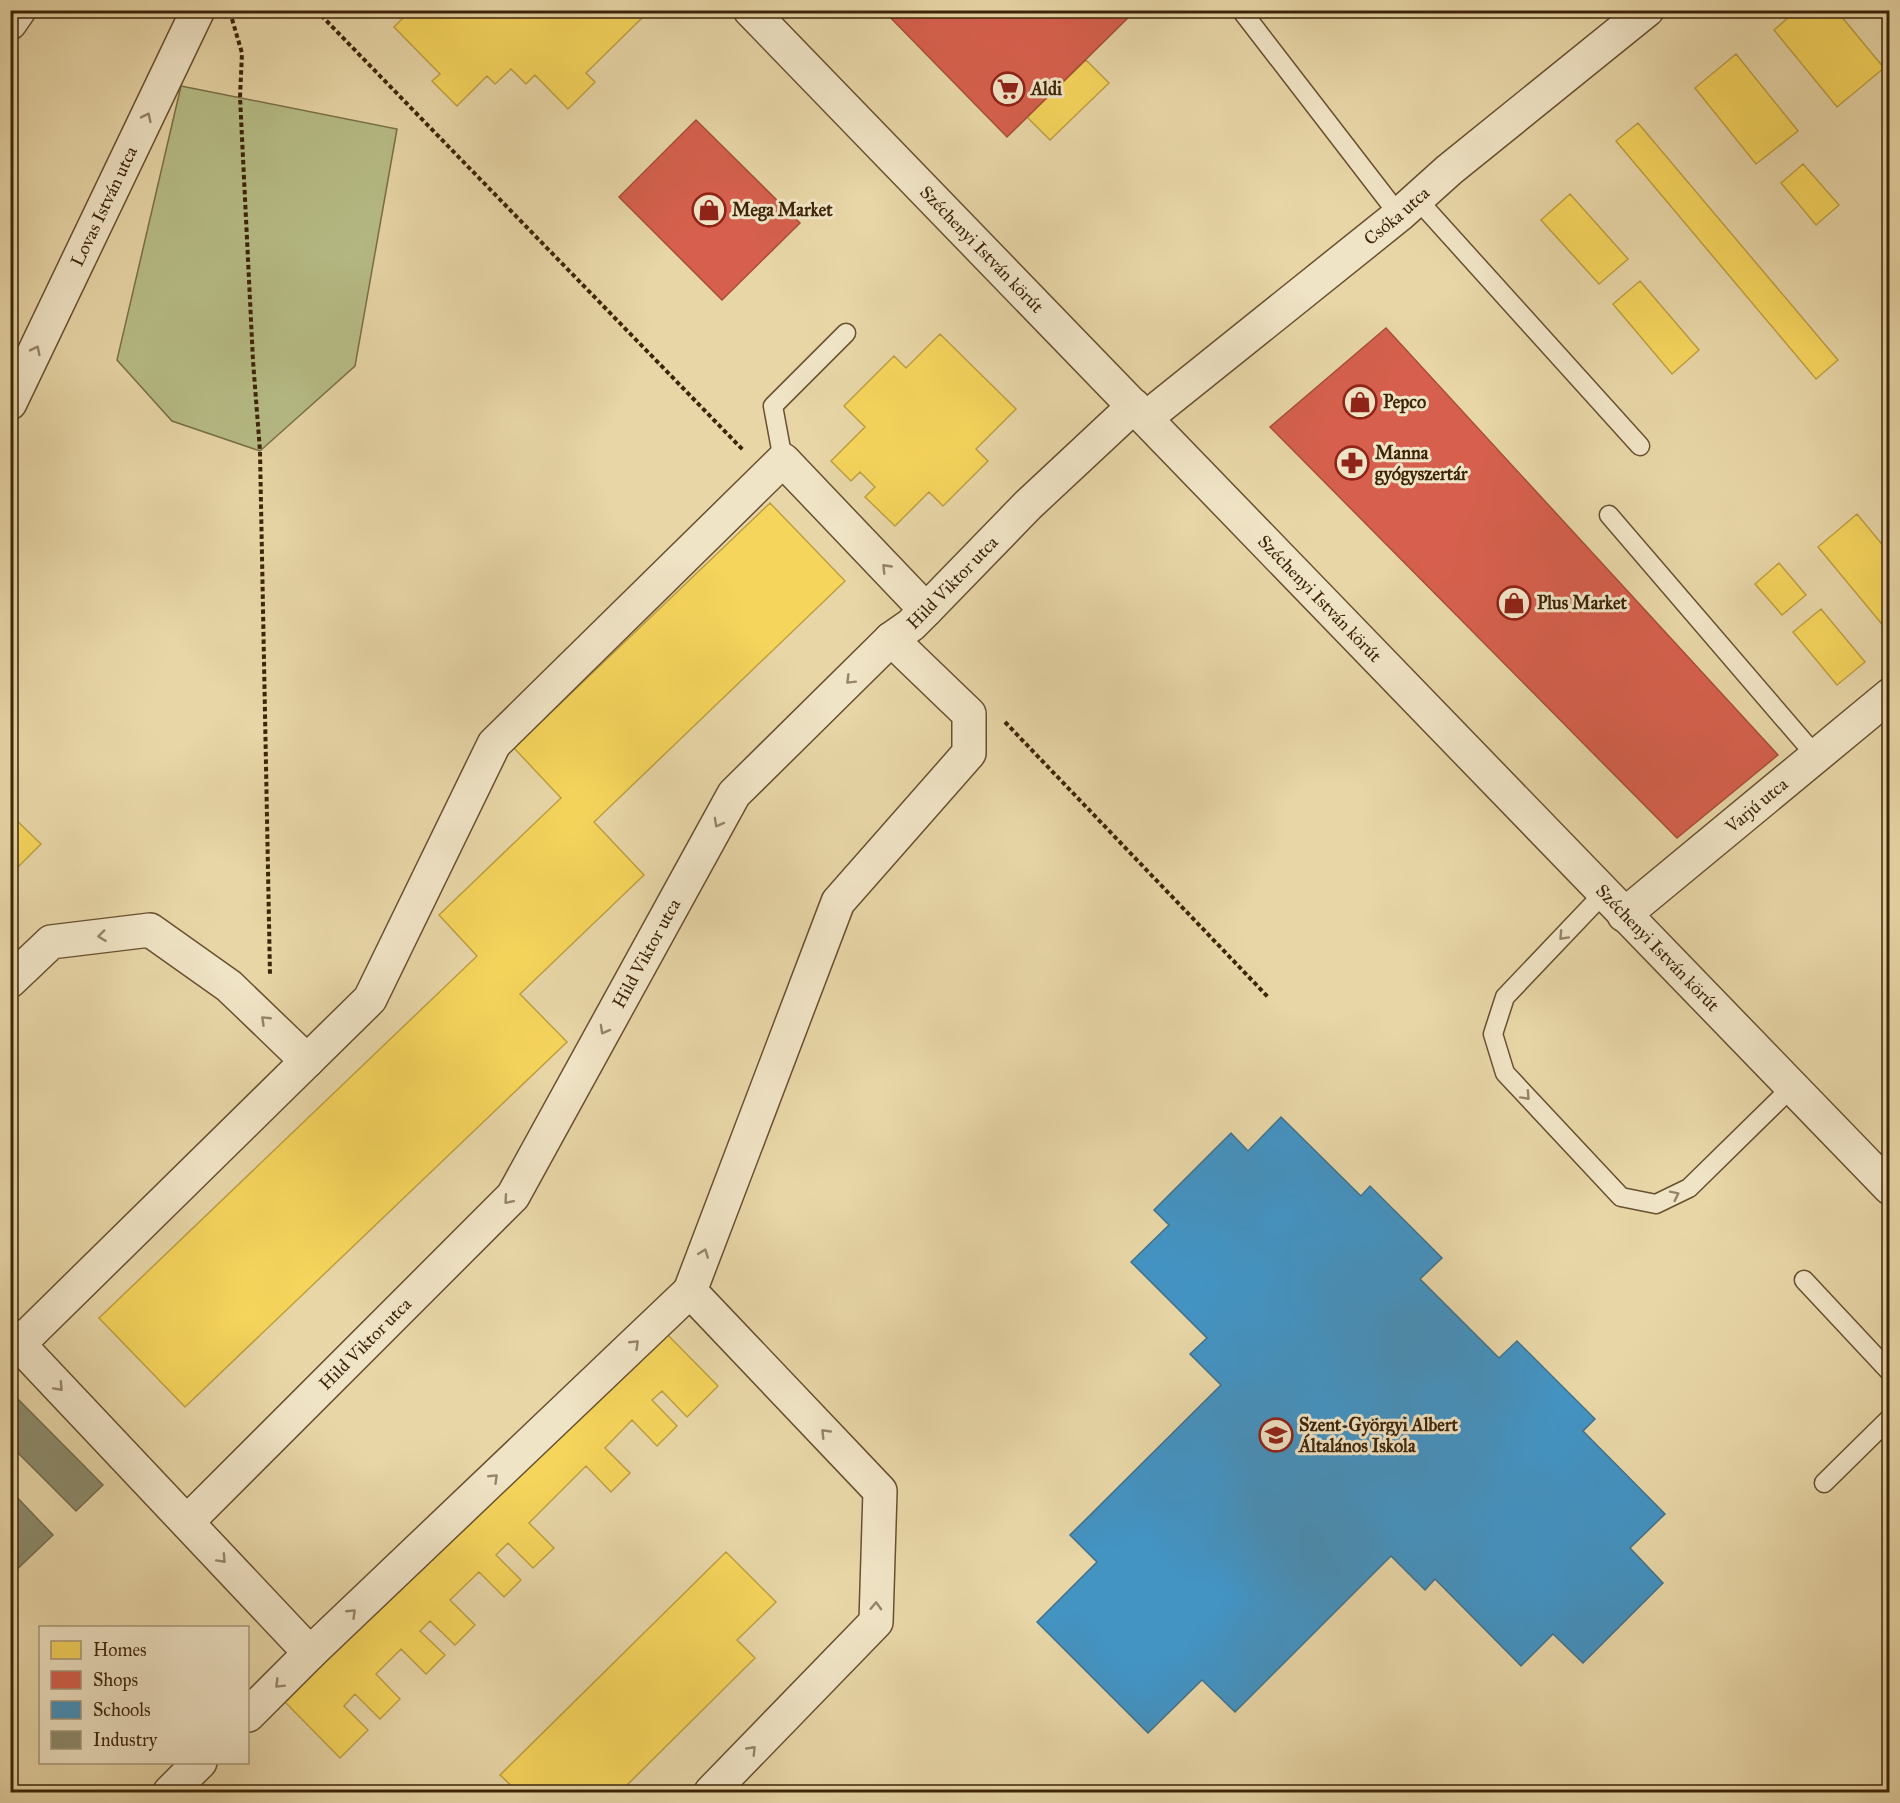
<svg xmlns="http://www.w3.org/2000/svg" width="1900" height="1803" font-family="'IM FELL Great Primer',serif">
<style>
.green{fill:#b7bd87;stroke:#7a7048;stroke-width:1.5}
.homes{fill:#f6d55c;stroke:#bea043;stroke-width:1.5}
.shops{fill:#d6604d;stroke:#a84e38;stroke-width:1.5}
.schools{fill:#4393c3;stroke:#41728b;stroke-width:1.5}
.industry{fill:#8c8c6e;stroke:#746d4f;stroke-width:1.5}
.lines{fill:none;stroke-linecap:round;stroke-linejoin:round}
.service-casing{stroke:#685030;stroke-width:21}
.minor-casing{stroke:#685030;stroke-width:36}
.tertiary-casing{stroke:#685030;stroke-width:36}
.path{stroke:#3d2408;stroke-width:4;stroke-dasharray:4.5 3;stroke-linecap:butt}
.service{stroke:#f0e4c6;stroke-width:18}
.minor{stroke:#f0e4c6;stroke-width:33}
.tertiary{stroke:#f0e4c6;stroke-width:33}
.oneway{stroke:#968467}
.labels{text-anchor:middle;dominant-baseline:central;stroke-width:6;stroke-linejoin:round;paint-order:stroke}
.poi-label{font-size:18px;font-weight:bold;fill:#3d2408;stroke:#f0e4c6;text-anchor:start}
.street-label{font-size:18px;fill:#3d2408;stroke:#f0e4c6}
</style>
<rect width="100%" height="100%" fill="#e8d6a7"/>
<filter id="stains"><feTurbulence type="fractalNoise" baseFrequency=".00333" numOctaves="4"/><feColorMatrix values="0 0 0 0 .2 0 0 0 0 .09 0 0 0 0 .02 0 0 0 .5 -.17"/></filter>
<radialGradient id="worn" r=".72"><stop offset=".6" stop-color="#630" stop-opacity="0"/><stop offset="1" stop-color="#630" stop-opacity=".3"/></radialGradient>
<path class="green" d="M181,86L397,129L355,366L260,451L172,421L117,360Z"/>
<path class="homes" d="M411,10H634L642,18L586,73L595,82L568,109L535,75L526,84L511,69L495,84L487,76L457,106L432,81L440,74L394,27Z
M1797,10H1836L1884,68L1837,107L1774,30Z
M1736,54L1798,131L1756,164L1695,88Z
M1086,60L1109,83L1050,140L1027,117Z
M1638,123L1838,360L1816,379L1616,141Z
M1803,164L1839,205L1816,225L1781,183Z
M1570,194L1628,259L1599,284L1541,220Z
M1640,281L1699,350L1672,374L1613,304Z
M940,334L1016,409L976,449L988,461L943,506L929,492L895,526L865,497L875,487L860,472L851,481L831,461L865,427L844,406L894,356L906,368Z
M770,503L845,581L594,822L644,875L520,994L567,1042L185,1407L99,1318L477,956L439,915L561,798L514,748Z
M1857,514L1890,554V634L1818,547Z
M1779,563L1806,595L1782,615L1755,584Z
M1821,609L1865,662L1837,685L1793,632Z
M10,814L41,844L10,875Z
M661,1328L718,1386L687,1417L662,1391L652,1400L677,1426L657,1446L632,1420L605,1448L630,1473L611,1492L586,1466L529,1523L554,1548L533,1568L508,1543L496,1555L521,1580L504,1597L479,1572L450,1600L475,1625L455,1645L430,1621L420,1631L445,1655L426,1674L401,1649L376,1674L400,1699L380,1719L355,1694L344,1706L368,1730L340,1758L285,1702Z
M726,1552L776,1602L737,1640L755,1658L620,1792H596L590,1787L585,1792H518L500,1775Z"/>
<path class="shops" d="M883,10H1136L1007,137Z
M696,120L800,223L722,300L619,197Z
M1386,328L1778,755L1677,838L1270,427Z"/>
<path class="schools" d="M1281,1117L1361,1196L1370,1186L1442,1258L1420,1279L1499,1358L1517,1341L1595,1419L1583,1431L1665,1514L1630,1548L1663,1583L1583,1663L1553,1634L1521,1666L1435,1579L1425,1590L1391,1556L1235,1712L1202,1680L1148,1733L1037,1622L1097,1562L1070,1535L1221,1385L1190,1354L1207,1338L1131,1262L1169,1225L1154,1210L1231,1133L1248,1151Z"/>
<path class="industry" d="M10,1391L103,1485L76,1511L10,1445Z
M10,1490L53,1535L10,1576Z"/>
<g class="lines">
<g class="service-casing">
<path id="service" d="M1241,10L1399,215
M1417,199L1640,446
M783,460L773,406L846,333
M1609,515L1816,756
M1603,894L1505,997L1493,1034L1505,1073L1621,1197L1656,1204L1689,1188L1793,1086
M1804,1280L1890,1372
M1824,1483L1890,1418"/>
</g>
<g class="minor-casing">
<g id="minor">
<path d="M10,23L19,10"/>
<path id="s1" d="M10,403L198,10"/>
<path id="s2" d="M1146,418L1399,215L1449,170L1647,10"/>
<path id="s3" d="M1624,915L1890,695"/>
<path d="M10,981L51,942L150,930L229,986L307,1061"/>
<path d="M10,1335L310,1653"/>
<path d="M19,1344L370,999L494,744L783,460L926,610"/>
<path id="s4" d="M187,1522L513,1196L734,794L891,639L911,625L926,610L1028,505L1134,406"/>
<path d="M248,1715L310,1653L690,1291"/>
<path d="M170,1792L200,1762"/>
<path d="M711,1792L876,1622L880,1491L690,1291L838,902L969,753V714L891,639"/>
</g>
</g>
<g class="tertiary-casing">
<g id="tertiary">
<path id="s5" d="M750,10L1890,1188"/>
</g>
</g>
<path class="path" d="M316,10L744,451
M232,19L242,53L240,97L253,361L260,451L270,975
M1005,722L1268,997"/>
<use href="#service" class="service"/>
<use href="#minor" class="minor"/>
<use href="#tertiary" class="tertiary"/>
</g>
<defs><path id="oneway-chevron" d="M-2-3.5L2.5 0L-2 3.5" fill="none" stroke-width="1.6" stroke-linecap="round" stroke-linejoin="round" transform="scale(1.5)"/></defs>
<g class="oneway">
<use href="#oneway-chevron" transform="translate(147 117) rotate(-64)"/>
<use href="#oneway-chevron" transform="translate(36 350) rotate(-64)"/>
<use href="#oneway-chevron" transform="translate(886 568) rotate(-134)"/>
<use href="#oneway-chevron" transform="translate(850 680) rotate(135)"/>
<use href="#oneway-chevron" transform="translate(718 823) rotate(119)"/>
<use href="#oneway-chevron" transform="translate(102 936) rotate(173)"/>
<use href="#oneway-chevron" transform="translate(1563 936) rotate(133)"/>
<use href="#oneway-chevron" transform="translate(265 1020) rotate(-136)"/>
<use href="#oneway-chevron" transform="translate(604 1030) rotate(119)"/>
<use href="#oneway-chevron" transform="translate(1526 1096) rotate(47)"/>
<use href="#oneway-chevron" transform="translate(1675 1195) rotate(-26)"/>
<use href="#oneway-chevron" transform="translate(508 1200) rotate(131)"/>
<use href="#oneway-chevron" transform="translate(704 1253) rotate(-69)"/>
<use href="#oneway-chevron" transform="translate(635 1344) rotate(-44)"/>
<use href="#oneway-chevron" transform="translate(59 1387) rotate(47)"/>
<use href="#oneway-chevron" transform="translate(825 1433) rotate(-134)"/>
<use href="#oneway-chevron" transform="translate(494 1478) rotate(-44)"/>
<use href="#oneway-chevron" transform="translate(222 1559) rotate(47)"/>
<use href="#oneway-chevron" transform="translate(876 1606) rotate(-88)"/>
<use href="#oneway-chevron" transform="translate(352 1613) rotate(-44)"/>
<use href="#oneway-chevron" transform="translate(279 1684) rotate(135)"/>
<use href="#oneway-chevron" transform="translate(752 1750) rotate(-46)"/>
</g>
<defs>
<g id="supermarket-ring" transform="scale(1.725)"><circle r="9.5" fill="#f0e4c6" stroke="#8f2418" stroke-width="1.5"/><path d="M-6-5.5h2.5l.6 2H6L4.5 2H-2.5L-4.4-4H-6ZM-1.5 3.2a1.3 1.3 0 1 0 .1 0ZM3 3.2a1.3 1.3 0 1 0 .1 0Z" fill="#8f2418"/></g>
<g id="shop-ring" transform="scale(1.725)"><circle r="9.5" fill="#f0e4c6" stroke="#8f2418" stroke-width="1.5"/><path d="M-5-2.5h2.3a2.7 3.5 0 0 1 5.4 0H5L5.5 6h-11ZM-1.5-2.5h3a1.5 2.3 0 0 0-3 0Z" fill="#8f2418"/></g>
<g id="pharmacy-ring" transform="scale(1.725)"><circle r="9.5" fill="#f0e4c6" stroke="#8f2418" stroke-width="1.5"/><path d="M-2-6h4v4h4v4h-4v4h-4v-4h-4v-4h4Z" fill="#8f2418"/></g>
<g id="school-ring" transform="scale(1.725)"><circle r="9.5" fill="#f0e4c6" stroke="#8f2418" stroke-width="1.5"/><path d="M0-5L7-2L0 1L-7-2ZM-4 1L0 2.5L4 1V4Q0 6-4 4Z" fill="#8f2418"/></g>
</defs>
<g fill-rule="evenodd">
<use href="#supermarket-ring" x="1008" y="89"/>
<use href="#shop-ring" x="709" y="210"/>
<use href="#shop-ring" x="1360" y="402"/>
<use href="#pharmacy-ring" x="1352" y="463"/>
<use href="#shop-ring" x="1514" y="603"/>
<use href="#school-ring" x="1276" y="1435"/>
</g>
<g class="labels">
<g class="poi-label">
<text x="1031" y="89">Aldi</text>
<text x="732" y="210">Mega Market</text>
<text x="1383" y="402">Pepco</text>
<text x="1375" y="453">Manna<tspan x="1375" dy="21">gyógyszertár</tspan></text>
<text x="1537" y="603">Plus Market</text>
<text x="1299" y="1425">Szent-Györgyi Albert<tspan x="1299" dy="21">Általános Iskola</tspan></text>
</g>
<g class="street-label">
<text stroke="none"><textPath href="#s1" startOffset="218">Lovas István utca</textPath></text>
<text stroke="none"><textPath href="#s2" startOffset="322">Csóka utca</textPath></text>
<text stroke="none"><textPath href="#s5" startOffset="333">Széchenyi István körút</textPath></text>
<text stroke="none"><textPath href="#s4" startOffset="1224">Hild Viktor utca</textPath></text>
<text stroke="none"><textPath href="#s5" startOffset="819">Széchenyi István körút</textPath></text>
<text stroke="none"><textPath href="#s3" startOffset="172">Varjú utca</textPath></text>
<text stroke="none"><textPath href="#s5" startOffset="1305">Széchenyi István körút</textPath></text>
<text stroke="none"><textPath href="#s4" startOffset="738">Hild Viktor utca</textPath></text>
<text stroke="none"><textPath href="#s4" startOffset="252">Hild Viktor utca</textPath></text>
</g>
</g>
<rect width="1900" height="1803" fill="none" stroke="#e8d6a7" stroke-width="36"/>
<rect x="12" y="12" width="1876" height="1779" fill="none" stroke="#3d2408" stroke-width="3"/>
<rect x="18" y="18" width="1864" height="1767" fill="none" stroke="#3d2408" stroke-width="1.5"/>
<rect x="39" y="1626" width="210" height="138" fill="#f0e4c6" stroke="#a8977a" stroke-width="1.5"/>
<rect x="51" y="1641" width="30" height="18" fill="#f6d55c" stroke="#a8977a" stroke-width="1.5"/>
<text x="93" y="1656" font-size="18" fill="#3d2408">Homes</text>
<rect x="51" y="1671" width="30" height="18" fill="#d6604d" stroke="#a8977a" stroke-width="1.5"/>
<text x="93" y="1686" font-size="18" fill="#3d2408">Shops</text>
<rect x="51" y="1701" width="30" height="18" fill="#4393c3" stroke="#a8977a" stroke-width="1.5"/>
<text x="93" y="1716" font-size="18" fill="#3d2408">Schools</text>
<rect x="51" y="1731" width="30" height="18" fill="#8c8c6e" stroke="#a8977a" stroke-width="1.5"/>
<text x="93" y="1746" font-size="18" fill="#3d2408">Industry</text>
<rect width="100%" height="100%" filter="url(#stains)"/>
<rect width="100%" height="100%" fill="url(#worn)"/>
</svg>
